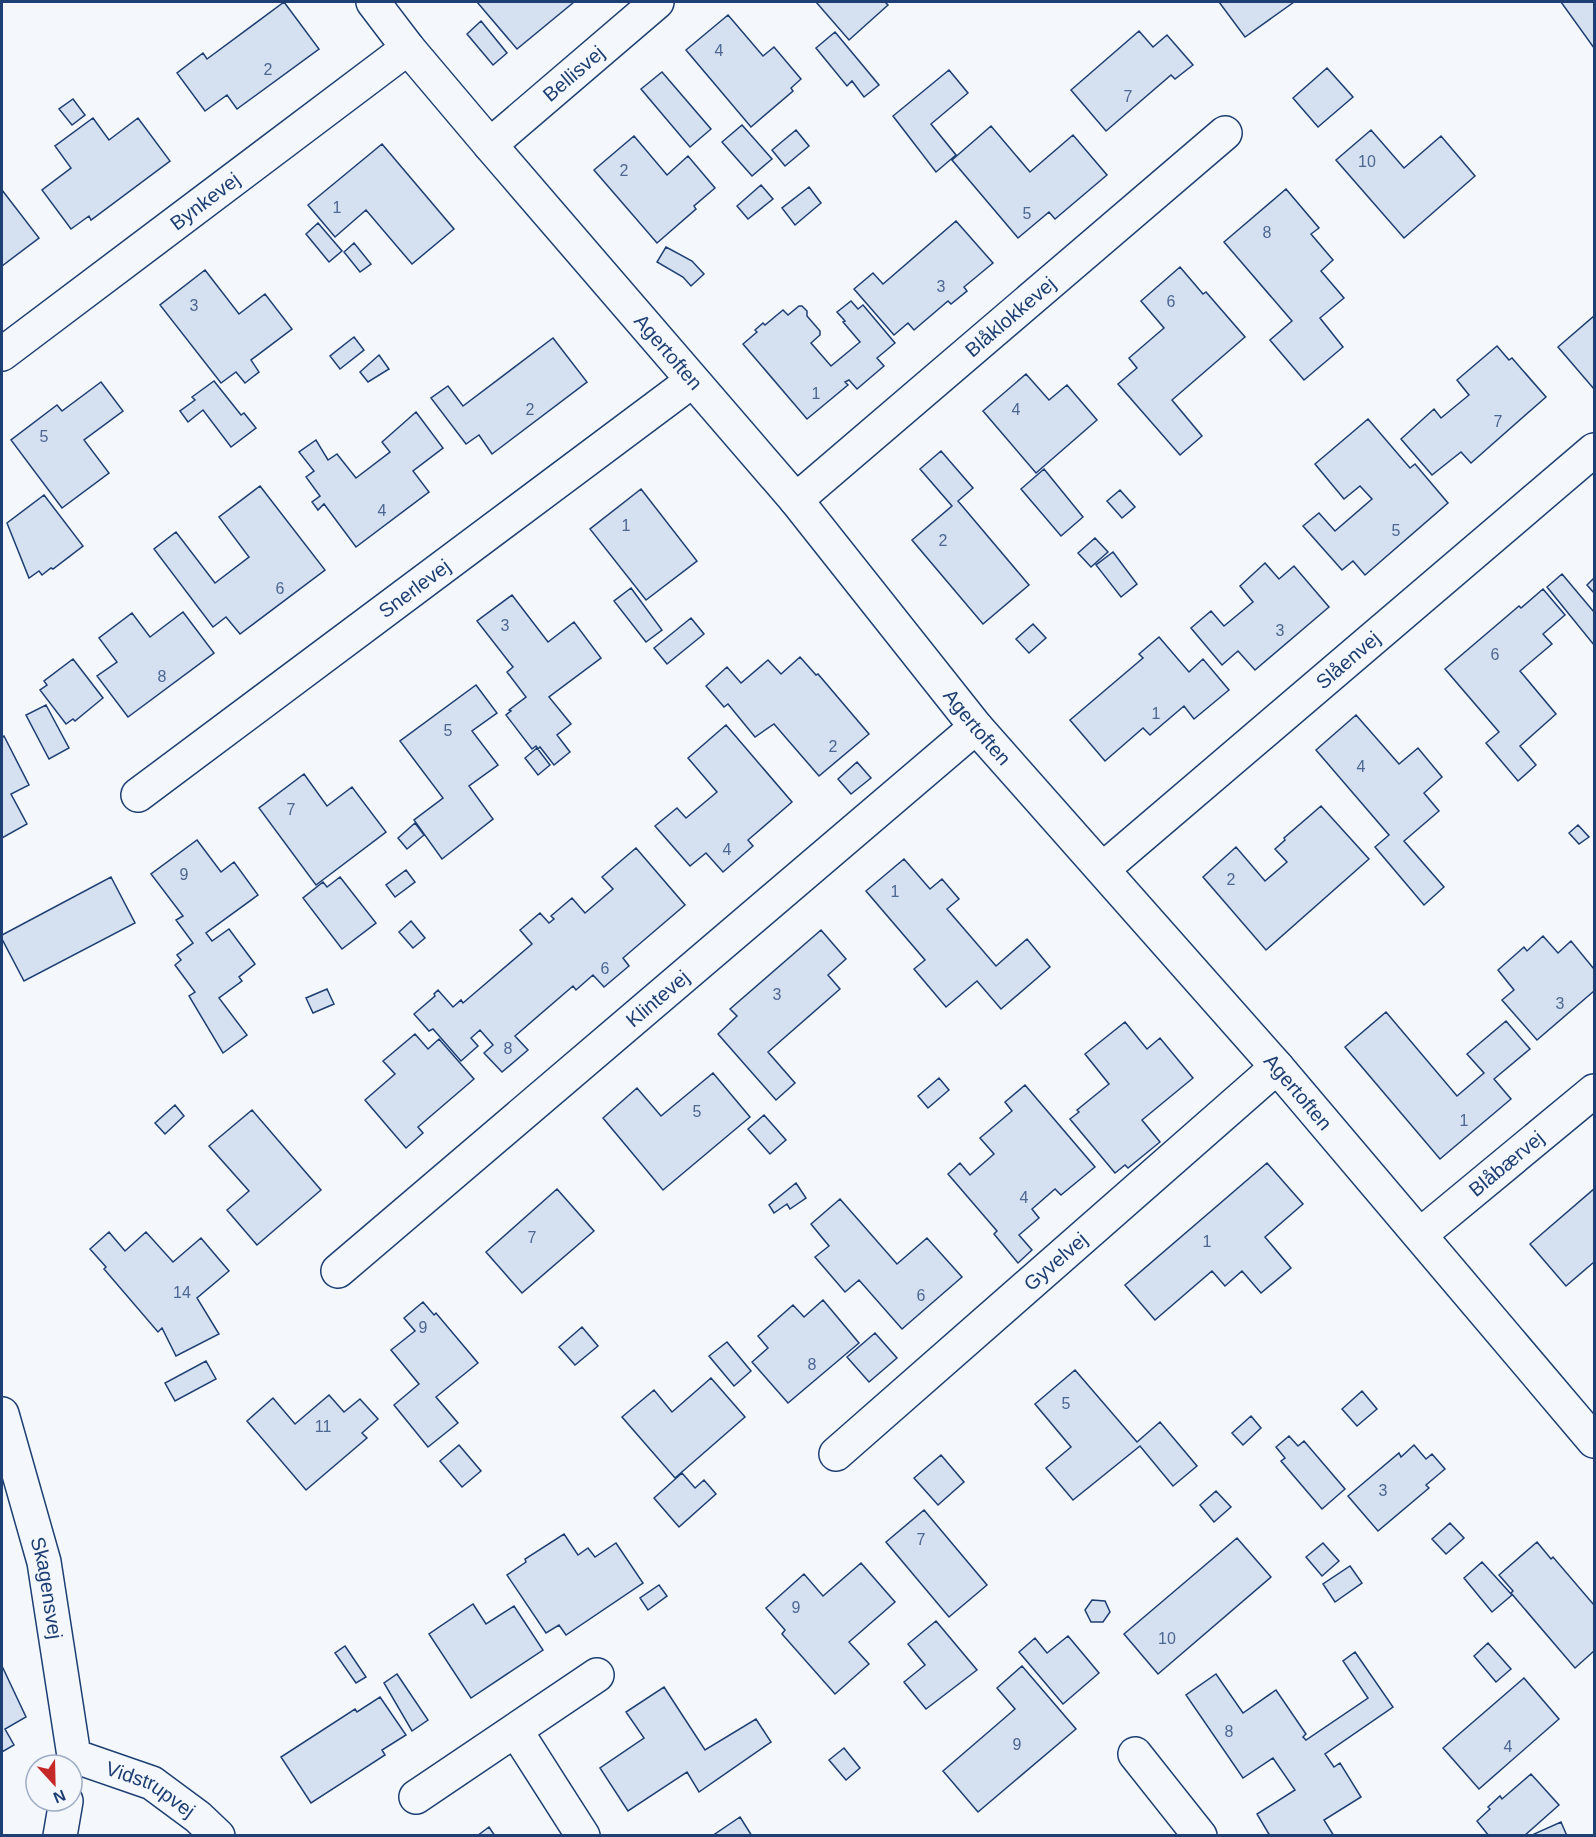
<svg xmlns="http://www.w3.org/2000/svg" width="1596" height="1837" font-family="Arial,sans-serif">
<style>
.building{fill:#d5e0f0;stroke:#1d3f73;stroke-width:1.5}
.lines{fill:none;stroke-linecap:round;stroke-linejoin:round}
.minor-casing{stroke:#1d3f73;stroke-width:36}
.tertiary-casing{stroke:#1d3f73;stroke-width:36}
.minor{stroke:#f4f7fb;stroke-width:33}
.tertiary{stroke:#f4f7fb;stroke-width:33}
.labels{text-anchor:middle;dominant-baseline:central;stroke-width:4.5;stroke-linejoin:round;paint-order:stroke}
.number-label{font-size:16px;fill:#4b6792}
.street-label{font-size:20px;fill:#1d3f73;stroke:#f4f7fb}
</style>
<rect width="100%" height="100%" fill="#f4f7fb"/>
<path class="building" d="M284,2L319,49L237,109L227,95L205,111L177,73L203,53L207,59Z
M477,2H574L517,49Z
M816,2H885L888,5L849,40Z
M1219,2H1294L1245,37Z
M1561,2H1594V48Z
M728,15L763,56L774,47L801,79L791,88L793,91L751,127L686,50Z
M481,21L507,53L493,65L467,34Z
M1139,31L1153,47L1167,35L1193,65L1175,79L1171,75L1106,131L1071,90Z
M835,32L879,85L864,97L852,81L847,86L816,48Z
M1327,68L1353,97L1318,127L1293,98Z
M949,70L968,93L931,124L956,155L936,172L893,116Z
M662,72L711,129L690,147L641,89Z
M73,99L85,115L72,125L59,109Z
M93,118L109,140L138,118L170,161L91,220L89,216L71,229L42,190L71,168L55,146Z
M742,125L772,159L752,176L722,142Z
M991,126L1030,172L1073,135L1107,175L1055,219L1049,212L1018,238L952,160Z
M796,130L809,146L785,166L772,150Z
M1371,130L1404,168L1441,136L1475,176L1404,238L1336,160Z
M634,136L667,175L688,156L715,188L694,206L696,209L657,243L594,170Z
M382,144L454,229L412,264L366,210L335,237L308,205Z
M761,185L773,199L748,219L737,206Z
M809,187L821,203L795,225L782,208Z
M1286,189L1319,228L1311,234L1333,260L1321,271L1344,298L1320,318L1343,347L1304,380L1270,340L1292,321L1224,242Z
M2,190L39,238L2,266Z
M956,221L993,263L964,287L967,291L951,304L948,301L914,330L908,323L894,335L854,289L873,273L883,284Z
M318,223L342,251L329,262L306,234Z
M354,243L371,264L360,272L344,252Z
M666,247L692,261L704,274L691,286L683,277L657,262Z
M1180,267L1203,294L1206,292L1245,337L1172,400L1202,436L1180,455L1118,384L1137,368L1129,358L1164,328L1141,301Z
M205,270L239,314L265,294L292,329L251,360L259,372L245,383L236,372L221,383L160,305Z
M851,301L858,309L863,305L895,343L877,358L884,366L857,389L849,380L845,382L848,385L807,419L743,344L757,332L755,330L763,323L765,325L783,310L788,315L799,306H802L807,311V316L820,331V335L811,343L831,366L860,342L843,322L845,321L837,312Z
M1594,316V389L1558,347Z
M354,337L364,350L340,369L330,356Z
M553,338L587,382L492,454L479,435L466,444L431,398L448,386L463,406Z
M1497,346L1509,360L1512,358L1546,397L1471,463L1461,452L1432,475L1401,439L1434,409L1441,418L1469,395L1457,380Z
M379,355L389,369L368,382L360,372Z
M1026,374L1049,400L1067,385L1097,420L1036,473L983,411Z
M214,381L241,415L244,413L256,428L231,447L203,410L188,422L180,411L195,400L192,397Z
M101,382L123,411L84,440L109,473L62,508L11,440L57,405L62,411Z
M416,412L443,448L413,471L429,492L356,547L324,504L318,510L312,502L320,496L306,477L314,471L299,452L316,440L328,460L337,454L356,478L390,452L382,442Z
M1368,419L1410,468L1415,464L1448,503L1365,575L1353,561L1342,570L1303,526L1319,513L1335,531L1372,499L1360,486L1344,499L1315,464Z
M941,451L973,488L958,501L1029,585L983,624L912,540L952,506L920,469Z
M1044,469L1083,517L1061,536L1021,489Z
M260,486L325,570L240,634L226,617L213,627L154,549L176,532L215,583L249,557L219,517Z
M641,489L697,561L646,600L590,529Z
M1120,490L1135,507L1122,518L1107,501Z
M44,495L83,546L53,569L51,568L42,575L39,571L29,578L7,523Z
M1095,538L1108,552L1091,567L1078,553Z
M1113,552L1137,584L1121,597L1096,565Z
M1265,563L1279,579L1294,566L1329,607L1255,670L1238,651L1222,665L1191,628L1211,611L1224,626L1253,602L1240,586Z
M1562,574L1594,612V645L1547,587Z
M1594,578V593L1587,585Z
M631,588L662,630L646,642L614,601Z
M1543,589L1565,615L1543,634L1552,644L1520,671L1556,714L1520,746L1536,765L1518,781L1486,743L1499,732L1445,669L1519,606L1521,608Z
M512,595L548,642L574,622L601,658L549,697L571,724L557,735L570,752L554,765L540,747L538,749L536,746L532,749L506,715L511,711L509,710L526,697L507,672L513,667L477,621Z
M183,612L214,653L128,717L97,676L117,662L99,638L132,613L150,637Z
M691,618L704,634L667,664L654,648Z
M1033,624L1046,638L1029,653L1016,639Z
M1159,637L1189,672L1203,659L1229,690L1194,719L1184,706L1150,735L1143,728L1105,761L1070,720L1143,658L1139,654Z
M800,657L816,675L818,674L869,734L819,776L774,724L755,737L728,704L724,707L706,686L727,667L741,683L768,660L781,674Z
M73,659L103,698L75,721L73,719L66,724L40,690L47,685L44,681Z
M476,685L497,713L472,731L498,765L469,786L493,819L442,859L414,820L443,798L400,741Z
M46,705L69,748L49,759L26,715Z
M1356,715L1399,764L1418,748L1442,777L1424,793L1439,811L1404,841L1444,887L1424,905L1375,847L1389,835L1316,750Z
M726,725L792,802L748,840L753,846L723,872L706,853L690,866L655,826L677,808L686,818L717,792L688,758Z
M4,736L29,785L11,794L27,824L2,838V738Z
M537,748L550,765L538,775L525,758Z
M857,762L871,778L851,794L838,779Z
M304,774L327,806L352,787L386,832L316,885L259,808Z
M1321,806L1369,859L1266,950L1203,877L1236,847L1265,881L1287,862L1275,849L1285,840L1284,838Z
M415,823L424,835L407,849L398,838Z
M1578,825L1589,837L1579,844L1569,833Z
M197,840L221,872L234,862L258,895L206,933L212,941L229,929L255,964L239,977L242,981L219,998L247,1035L223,1053L189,996L195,992L175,965L181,960L177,955L193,943L176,920L183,916L151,874Z
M636,848L685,905L623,958L629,966L604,987L593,975L576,990L573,986L515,1036L528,1050L502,1072L484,1053L493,1045L480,1030L471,1038L478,1046L461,1061L433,1029L429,1031L414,1014L435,996L434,994L438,990L453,1007L461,1000L463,1003L532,944L520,930L540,913L549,923L554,919L551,916L572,898L585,913L613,889L602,877Z
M904,859L930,889L942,879L959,899L947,909L996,966L1027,939L1050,967L1001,1009L977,981L946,1007L914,969L925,960L866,891Z
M406,870L415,882L395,897L386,885Z
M111,877L135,923L24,981L2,939V935Z
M340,877L376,923L342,949L303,898L323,882L327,887Z
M411,921L425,938L413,948L399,932Z
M821,930L846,959L828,975L840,989L768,1052L795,1083L776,1100L718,1034L737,1016L730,1009Z
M1543,936L1558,953L1571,941L1594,969V991L1537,1040L1502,1000L1514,990L1498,970L1524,947L1527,951Z
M327,989L334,1004L313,1013L306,998Z
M1386,1012L1457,1096L1484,1073L1467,1054L1506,1021L1530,1049L1494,1079L1511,1099L1440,1159L1345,1047Z
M1125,1022L1147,1049L1160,1038L1193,1078L1142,1120L1160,1142L1128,1168L1125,1165L1115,1173L1070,1119L1079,1112L1077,1110L1109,1084L1085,1054Z
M415,1034L428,1049L439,1039L474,1079L418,1127L423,1133L406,1148L365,1100L395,1074L383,1061Z
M713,1073L750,1117L663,1190L603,1118L637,1088L661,1116Z
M939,1078L949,1090L928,1108L918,1096Z
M1025,1085L1095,1167L1061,1195L1055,1189L1032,1209L1039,1218L1019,1235L1032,1250L1018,1263L994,1234L997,1231L948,1174L960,1163L970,1175L994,1154L980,1138L1012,1111L1005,1102Z
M175,1105L184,1116L165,1134L155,1123Z
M252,1110L321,1190L257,1245L227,1210L249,1191L209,1146Z
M764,1115L786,1140L770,1154L748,1129Z
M1267,1163L1303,1204L1265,1237L1291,1268L1261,1293L1242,1271L1225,1286L1212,1271L1155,1320L1125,1285Z
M796,1183L806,1198L790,1209L787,1204L774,1213L769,1205Z
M557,1189L594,1231L522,1293L486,1252Z
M1594,1189V1262L1566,1286L1530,1244Z
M840,1199L897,1264L927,1238L962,1277L902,1329L859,1280L845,1292L815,1257L829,1246L811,1224Z
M109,1232L125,1251L146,1232L173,1262L201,1238L229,1271L197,1298L219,1334L176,1356L162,1328L158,1332L104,1269L106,1267L90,1249Z
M823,1300L859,1343L788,1403L752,1362L768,1348L758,1336L793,1305L804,1317Z
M423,1302L434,1315L436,1313L478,1363L436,1397L458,1423L428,1447L394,1405L419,1384L391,1350L415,1331L404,1318Z
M582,1327L598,1346L575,1365L559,1347Z
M875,1333L897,1358L869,1382L847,1357Z
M727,1342L751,1371L734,1386L709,1356Z
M206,1361L216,1379L175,1401L165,1383Z
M1075,1370L1137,1442L1160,1422L1197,1466L1173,1486L1140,1446L1073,1500L1046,1468L1071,1447L1035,1404Z
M711,1378L745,1417L675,1478L622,1417L654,1390L672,1412Z
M1362,1391L1377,1409L1357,1426L1342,1409Z
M329,1395L344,1412L360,1399L378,1419L362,1433L367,1438L306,1490L247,1421L273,1398L295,1424Z
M1251,1416L1261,1428L1243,1445L1232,1433Z
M1289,1436L1298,1446L1304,1441L1345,1489L1322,1509L1281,1461L1285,1458L1276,1447Z
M459,1445L481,1471L462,1487L440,1461Z
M1414,1445L1426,1459L1432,1454L1445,1469L1426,1485L1429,1488L1378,1531L1348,1496L1399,1453L1401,1457Z
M941,1455L964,1482L938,1505L914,1478Z
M682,1473L695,1488L704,1480L716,1494L679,1527L654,1498Z
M1216,1491L1231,1507L1214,1522L1200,1505Z
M924,1510L987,1585L949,1617L886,1542Z
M1450,1523L1464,1538L1446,1554L1432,1539Z
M564,1534L578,1555L588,1548L595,1557L616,1543L643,1583L566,1635L559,1625L546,1633L507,1575L526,1562L525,1559Z
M1237,1538L1271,1577L1158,1674L1124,1634Z
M1537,1542L1551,1559L1553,1557L1594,1605V1651L1575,1668L1511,1593L1513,1591L1499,1575Z
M1323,1543L1339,1561L1322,1576L1306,1557Z
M1482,1562L1512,1595L1492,1612L1464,1578Z
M861,1563L895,1602L849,1642L869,1664L835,1694L782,1634L785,1630L766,1608L804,1574L823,1596Z
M1350,1566L1362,1583L1335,1602L1323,1584Z
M659,1585L667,1596L648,1610L640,1598Z
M1092,1600L1105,1601L1110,1612L1103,1622H1091L1085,1610Z
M473,1604L486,1624L514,1606L543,1650L471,1698L429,1634Z
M936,1621L977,1670L926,1709L904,1682L925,1665L908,1644Z
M1068,1636L1099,1673L1063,1704L1019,1652L1035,1638L1047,1653Z
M1488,1643L1511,1669L1496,1682L1474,1656Z
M345,1646L366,1677L356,1683L335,1653Z
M1355,1652L1393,1707L1325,1754L1334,1767L1340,1763L1361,1797L1324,1820L1334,1836H1270L1257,1814L1295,1790L1273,1758L1243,1778L1186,1695L1216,1674L1243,1713L1276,1690L1306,1734L1303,1737L1306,1740L1368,1698L1343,1661Z
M2,1666L26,1717L5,1729L14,1745L2,1752Z
M1022,1666L1076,1729L978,1812L943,1771L1015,1709L997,1688Z
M397,1674L428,1720L412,1731L384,1683Z
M1524,1678L1559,1719L1479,1789L1443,1748Z
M664,1687L705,1750L756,1719L771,1742L699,1792L687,1772L628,1811L600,1768L644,1738L626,1712Z
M380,1697L406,1735L382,1750L385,1755L311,1803L281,1757L355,1709L357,1712Z
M844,1748L860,1768L846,1780L829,1760Z
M1531,1774L1559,1805L1524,1836H1489L1477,1821L1490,1809L1488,1807L1500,1796L1502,1799Z
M740,1817L752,1836H712Z
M1561,1822L1567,1836H1535L1534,1834Z
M489,1827L495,1836H477Z"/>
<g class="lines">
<g class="minor-casing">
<g id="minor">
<path id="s1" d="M373,2L408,48L490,145L796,500L976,727L1277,1067L1594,1441"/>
<path id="s2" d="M490,145L657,2"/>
<path id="s3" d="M2,354L408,48"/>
<path id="s4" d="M796,500L1225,133"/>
<path id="s5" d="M138,795L692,381"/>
<path id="s6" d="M1103,869L1594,450"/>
<path id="s7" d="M1420,1235L1594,1091"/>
<path id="s8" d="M338,1271L976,727"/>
<path id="s9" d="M836,1454L1277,1067"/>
<path d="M516,1731L583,1836"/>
<path d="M1135,1754L1200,1836"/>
<path d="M416,1797L597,1675"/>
<path d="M60,1836L66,1801"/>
</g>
</g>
<g class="tertiary-casing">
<g id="tertiary">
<path id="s10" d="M2,1414L44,1562L74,1756L152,1783L198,1817L218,1836"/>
</g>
</g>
<use href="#minor" class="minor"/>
<use href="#tertiary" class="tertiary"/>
</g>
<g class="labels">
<g class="number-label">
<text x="719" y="50">4</text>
<text x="268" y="69">2</text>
<text x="1128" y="96">7</text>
<text x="1367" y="161">10</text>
<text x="624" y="170">2</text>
<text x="337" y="207">1</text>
<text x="1027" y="213">5</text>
<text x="1267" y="232">8</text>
<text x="941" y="286">3</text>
<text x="1171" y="301">6</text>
<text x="194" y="305">3</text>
<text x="816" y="393">1</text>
<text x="530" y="409">2</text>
<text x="1016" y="409">4</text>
<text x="1498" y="421">7</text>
<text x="44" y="436">5</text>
<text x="382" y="510">4</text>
<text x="626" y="525">1</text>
<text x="1396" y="530">5</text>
<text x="943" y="540">2</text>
<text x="280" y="588">6</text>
<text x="505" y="625">3</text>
<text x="1280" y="630">3</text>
<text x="1495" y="654">6</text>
<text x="162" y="676">8</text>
<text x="1156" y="713">1</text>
<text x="448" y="730">5</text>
<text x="833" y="746">2</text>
<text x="1361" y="766">4</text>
<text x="291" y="809">7</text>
<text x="727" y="849">4</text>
<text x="184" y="874">9</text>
<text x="1231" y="879">2</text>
<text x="895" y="891">1</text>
<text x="605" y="968">6</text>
<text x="777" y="994">3</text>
<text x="1560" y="1003">3</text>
<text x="508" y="1048">8</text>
<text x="697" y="1111">5</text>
<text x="1464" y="1120">1</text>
<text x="1024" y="1197">4</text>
<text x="532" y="1237">7</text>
<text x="1207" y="1241">1</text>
<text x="182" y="1292">14</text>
<text x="921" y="1295">6</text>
<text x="423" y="1327">9</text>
<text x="812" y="1364">8</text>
<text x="1066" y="1403">5</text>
<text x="323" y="1426">11</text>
<text x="1383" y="1490">3</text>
<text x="921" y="1539">7</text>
<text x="796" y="1607">9</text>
<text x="1167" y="1638">10</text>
<text x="1229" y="1731">8</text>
<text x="1017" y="1744">9</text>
<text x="1508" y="1746">4</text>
</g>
<g class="street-label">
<text stroke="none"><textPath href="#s2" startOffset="110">Bellisvej</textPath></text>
<text stroke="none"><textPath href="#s3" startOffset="254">Bynkevej</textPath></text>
<text stroke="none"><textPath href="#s4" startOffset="282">Blåklokkevej</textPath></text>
<text stroke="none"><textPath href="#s1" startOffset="458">Agertoften</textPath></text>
<text stroke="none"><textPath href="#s5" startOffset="345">Snerlevej</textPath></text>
<text stroke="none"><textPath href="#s6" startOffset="322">Slåenvej</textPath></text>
<text stroke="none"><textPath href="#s1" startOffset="944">Agertoften</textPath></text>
<text stroke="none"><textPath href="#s8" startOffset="420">Klintevej</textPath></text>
<text stroke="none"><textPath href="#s1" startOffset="1430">Agertoften</textPath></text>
<text stroke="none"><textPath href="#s7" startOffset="112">Blåbærvej</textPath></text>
<text stroke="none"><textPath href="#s9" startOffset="292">Gyvelvej</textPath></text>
<text stroke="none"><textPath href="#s10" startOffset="180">Skagensvej</textPath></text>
<text stroke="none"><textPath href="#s10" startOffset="434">Vidstrupvej</textPath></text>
</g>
</g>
<rect width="1596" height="1837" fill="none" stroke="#1d3f73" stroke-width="6"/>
<g transform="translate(54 1783) rotate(158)"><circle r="28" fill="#f4f7fb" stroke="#9eadc5" stroke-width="1.5"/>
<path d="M0-4.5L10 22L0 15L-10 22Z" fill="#c62828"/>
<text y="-9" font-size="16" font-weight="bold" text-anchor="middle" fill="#1d3f73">N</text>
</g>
</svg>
